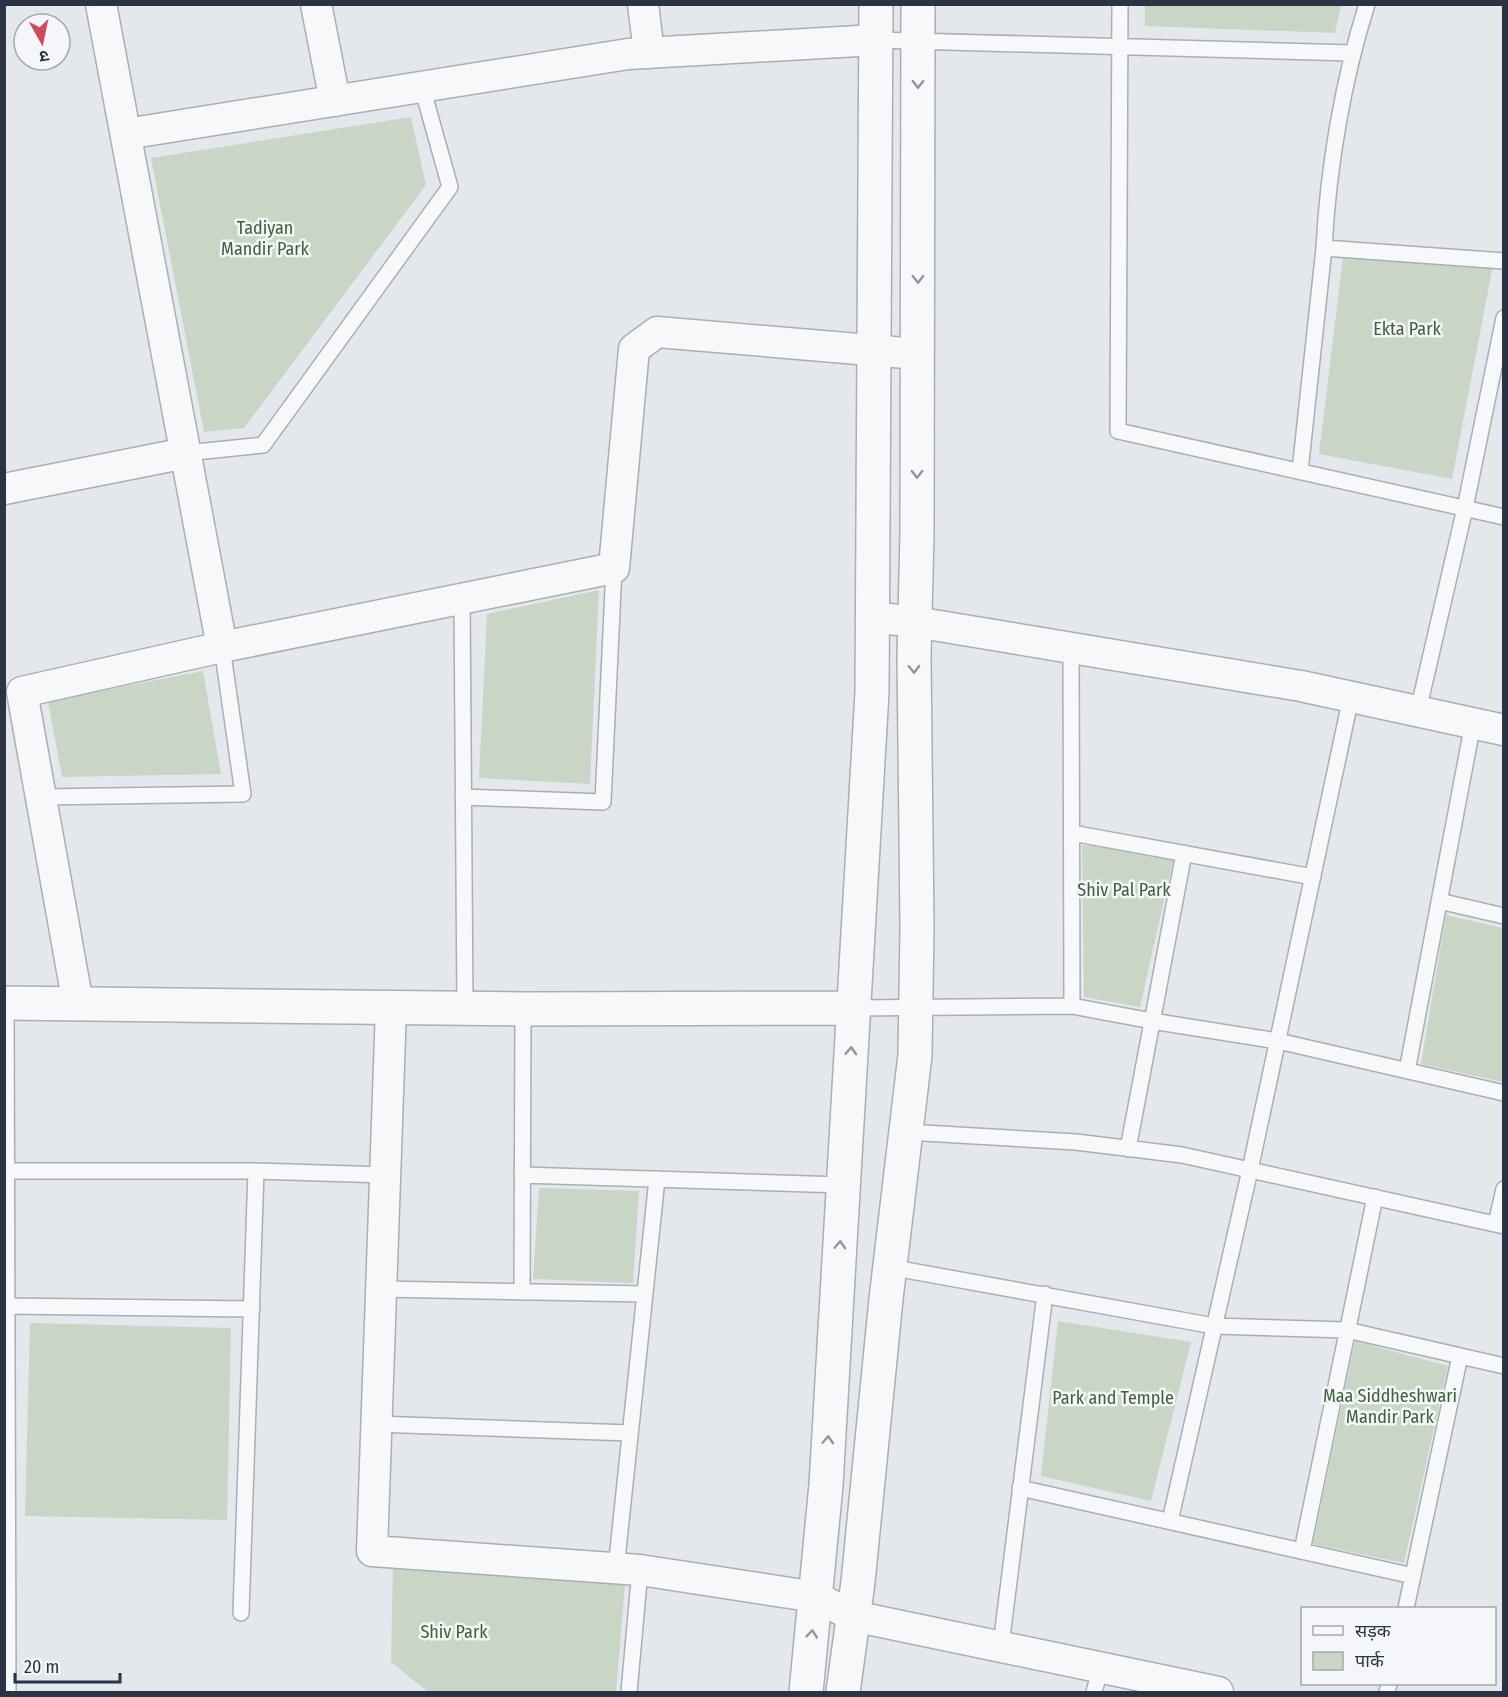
<svg xmlns="http://www.w3.org/2000/svg" width="1508" height="1697" font-family="'Fira Sans Condensed','Noto Sans Devanagari',sans-serif">
<style>
.green{fill:#c9d6c5}
.lines{fill:none;stroke-linecap:round;stroke-linejoin:round}
.service-casing{stroke:#a9aeb7;stroke-width:18}
.minor-casing{stroke:#a9aeb7;stroke-width:33}
.tertiary-casing{stroke:#a9aeb7;stroke-width:36}
.service{stroke:#f7f8fa;stroke-width:15}
.minor{stroke:#f7f8fa;stroke-width:30}
.tertiary{stroke:#f7f8fa;stroke-width:33}
.oneway{stroke:#9196a0}
.labels{text-anchor:middle;dominant-baseline:central;stroke-width:5;stroke-linejoin:round;paint-order:stroke}
.park-label{font-size:18px;fill:#3f6138;stroke:#f4f6f9}
</style>
<rect width="100%" height="100%" fill="#e4e7ec"/>
<path class="green" d="M1145,5V4L1341,5L1335,33L1145,26Z
M411,117L426,185L244,428L204,432L151,158Z
M1344,249L1494,260L1452,479L1319,454Z
M599,590L590,784L479,778L487,614Z
M203,671L221,774L62,777L48,701Z
M1082,845L1175,852L1140,1007L1084,997Z
M1446,915L1503,928V1082L1421,1064Z
M539,1188L639,1191L633,1283L533,1279Z
M1058,1321L1191,1342L1151,1501L1041,1476Z
M30,1323L231,1328L227,1520L25,1516Z
M1355,1341L1448,1366L1404,1563L1313,1544Z
M393,1565L625,1585L616,1692H428L391,1662Z"/>
<g class="lines">
<g class="service-casing">
<path id="service" d="M1120,4L1118,431L1504,517
M876,40L1352,53
M1324,248C1328,168 1343,80 1367,4
M186,453L263,445L450,187L422,87
M1300,471L1324,248L1504,261
M462,598L465,1008
M1071,649L1072,1006
M1418,711L1465,508L1504,318
M41,797L243,794L222,647
M463,797L603,802L614,568
M1072,833L1313,877
M1439,901L1504,916
M6,1003L8,1692
M853,1008L1072,1006L1152,1021L1278,1041L1504,1093
M1407,1071L1473,723
M906,1132L1076,1142L1182,1155L1504,1226
M1128,1149L1184,853
M7,1171H256L385,1175
M522,1175L843,1185
M1496,1224L1504,1189
M889,1267L1214,1326L1347,1330L1504,1366
M381,1289L645,1294
M522,1292L523,1009
M7,1306L252,1309
M376,1424L630,1433
M1020,1488L1413,1576
M1170,1521L1250,1170L1351,697
M1302,1551L1375,1197
M616,1569L657,1179
M1406,1608L1460,1356
M241,1613L256,1171
M1001,1645L1045,1294
M629,1692L640,1570
M1094,1692L1101,1667
M1387,1692L1389,1684"/>
</g>
<g class="minor-casing">
<path id="minor" d="M101,4L222,647
M316,4L335,101
M643,4L649,53
M126,134L628,54L876,40
M4,489L186,453
M872,617L915,622L1301,686L1504,730
M78,1004L22,692L222,647L614,568L634,349L657,332L917,354
M391,1008L372,1551L640,1570L816,1597L853,1616L1218,1692"/>
</g>
<g class="tertiary-casing">
<path id="tertiary" d="M4,1003L523,1009L853,1008
M806,1692L826,1485L872,692L876,4
M843,1692L858,1582L886,1299L915,1055L917,927L914,657L917,533L918,4"/>
</g>
<use href="#service" class="service"/>
<use href="#minor" class="minor"/>
<use href="#tertiary" class="tertiary"/>
</g>
<defs><path id="oneway-chevron" d="M-2-3.5L2.5 0L-2 3.5" fill="none" stroke-width="1.6" stroke-linecap="round" stroke-linejoin="round" transform="scale(1.5)"/></defs>
<g class="oneway">
<use href="#oneway-chevron" transform="translate(918 84) rotate(90)"/>
<use href="#oneway-chevron" transform="translate(918 279) rotate(90)"/>
<use href="#oneway-chevron" transform="translate(917 474) rotate(90)"/>
<use href="#oneway-chevron" transform="translate(914 669) rotate(89)"/>
<use href="#oneway-chevron" transform="translate(851 1051) rotate(-87)"/>
<use href="#oneway-chevron" transform="translate(840 1245) rotate(-87)"/>
<use href="#oneway-chevron" transform="translate(828 1440) rotate(-87)"/>
<use href="#oneway-chevron" transform="translate(812 1634) rotate(-84)"/>
</g>
<g class="labels">
<g class="park-label">
<text x="265" y="228">Tadiyan<tspan x="265" dy="21">Mandir Park</tspan></text>
<text x="1407" y="329">Ekta Park</text>
<text x="1124" y="890">Shiv Pal Park</text>
<text x="1390" y="1396">Maa Siddheshwari<tspan x="1390" dy="21">Mandir Park</tspan></text>
<text x="1113" y="1398">Park and Temple</text>
<text x="454" y="1632">Shiv Park</text>
</g>
</g>
<rect width="1508" height="1697" fill="none" stroke="#2b3445" stroke-width="12"/>
<rect x="1301" y="1607" width="195" height="78" fill="#f4f6f9" stroke="#a4a8b1" stroke-width="1.5"/>
<rect x="1313" y="1626" width="30" height="9" fill="#f7f8fa" stroke="#a4a8b1" stroke-width="1.5"/>
<text x="1355" y="1637" font-size="18" fill="#2b3445">सड़क</text>
<rect x="1313" y="1652" width="30" height="18" fill="#c9d6c5" stroke="#a4a8b1" stroke-width="1.5"/>
<text x="1355" y="1667" font-size="18" fill="#2b3445">पार्क</text>
<g transform="translate(42 42) rotate(171)"><circle r="28" fill="#f4f6f9" stroke="#a4a8b1" stroke-width="1.5"/>
<path d="M0-4.5L10 22L0 15L-10 22Z" fill="#d1495b"/>
<text y="-9" font-size="16" font-weight="bold" text-anchor="middle" fill="#2b3445">उ</text>
</g>
<path d="M15 1673v9h105v-9" fill="none" stroke="#2b3445" stroke-width="3"/>
<text x="24" y="1673" font-size="18" fill="#2b3445" stroke="#f4f6f9" stroke-width="4.5" paint-order="stroke">20 m</text>
</svg>
